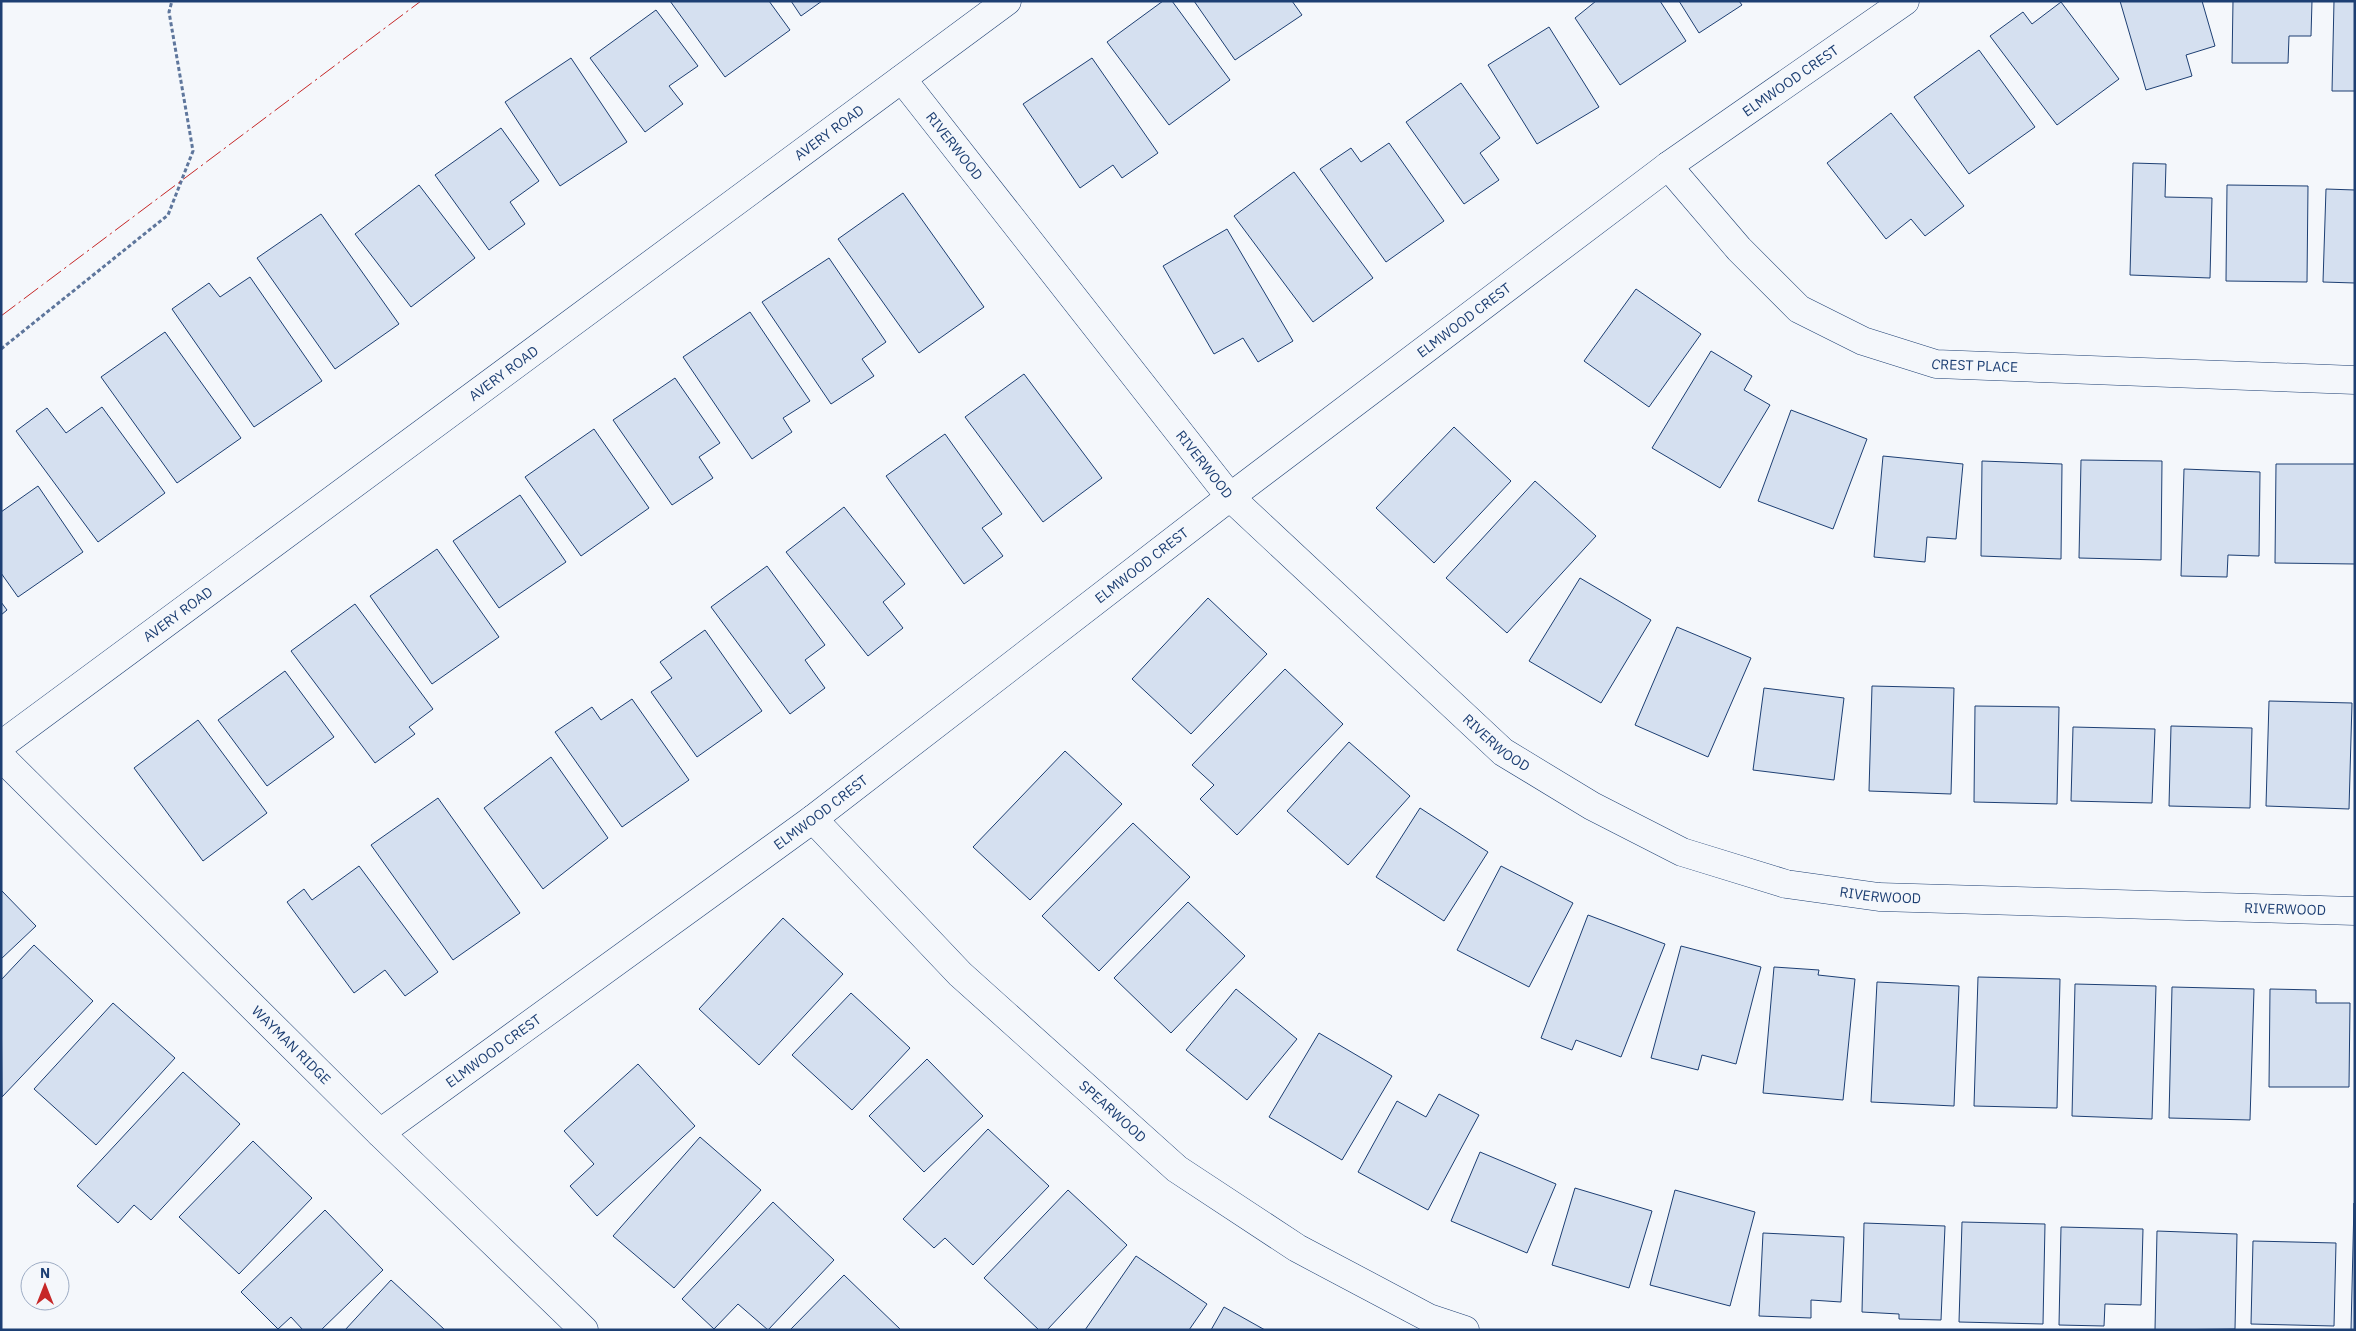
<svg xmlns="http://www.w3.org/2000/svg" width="2356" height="1331" font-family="'IBM Plex Sans',sans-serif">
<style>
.building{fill:#d5e0f0;stroke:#1d3f73}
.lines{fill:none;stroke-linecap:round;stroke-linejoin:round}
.minor-casing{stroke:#1d3f73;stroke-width:29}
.path{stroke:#5e769c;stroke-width:3;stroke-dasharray:4 2.5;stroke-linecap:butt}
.minor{stroke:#f4f7fb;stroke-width:28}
.power{stroke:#c62828;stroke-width:1;stroke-dasharray:18 4 2.5 4;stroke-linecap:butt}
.labels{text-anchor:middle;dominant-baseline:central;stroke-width:4;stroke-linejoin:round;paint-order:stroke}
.street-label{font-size:14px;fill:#1d3f73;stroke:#f4f7fb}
</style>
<rect width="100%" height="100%" fill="#f4f7fb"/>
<path class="building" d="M670,1H769L790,30L725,77Z
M791,1H822L801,16Z
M1163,1H1172L1230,80L1169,125L1107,42Z
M1194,1H1292L1302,15L1235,60Z
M1596,1H1660L1686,41L1620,85L1575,18Z
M1679,1H1739L1742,5L1699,33Z
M2120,1H2202L2215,46L2186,55L2192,76L2146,90Z
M2233,1H2312L2311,36H2289L2288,63H2232Z
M2334,1H2355V91H2332Z
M2061,2L2119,79L2057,125L1990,36L2023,12L2032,24Z
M656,10L698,66L669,86L683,104L645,132L590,58Z
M1549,27L1599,107L1537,144L1488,65Z
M1979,50L2035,127L1969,174L1914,97Z
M571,58L627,142L560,186L505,102Z
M1092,58L1158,153L1122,178L1113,165L1080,188L1023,104Z
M1461,83L1500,138L1480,153L1499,180L1464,204L1406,122Z
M1891,113L1964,206L1925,236L1911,219L1886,239L1827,163Z
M501,128L539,181L510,202L525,224L489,250L435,175Z
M1389,143L1444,221L1386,262L1320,169L1351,148L1361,162Z
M2133,163L2166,164L2165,197L2212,198L2210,278L2130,275Z
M1294,172L1373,278L1313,322L1234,216Z
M419,185L475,258L411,307L355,234Z
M2227,185L2308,186L2307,282L2226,281Z
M2326,189L2355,190V283L2323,282Z
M903,193L984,307L919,353L838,239Z
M321,214L399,324L335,369L257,258Z
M1227,229L1293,341L1258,362L1243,338L1214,354L1163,266Z
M829,258L886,342L862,359L874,376L831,404L762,302Z
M250,277L322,381L254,427L172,309L209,283L220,297Z
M1636,289L1701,334L1649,407L1584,361Z
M750,312L810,401L783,418L792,432L752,459L683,357Z
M165,332L241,438L177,483L101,377Z
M1711,351L1752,376L1744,390L1770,405L1720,488L1652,448Z
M1024,374L1102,478L1043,522L965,417Z
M675,378L720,443L699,457L713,478L672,505L613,420Z
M102,407L165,493L98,542L16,431L47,408L66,433Z
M1791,410L1867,439L1833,529L1758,501Z
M1454,427L1511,481L1434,563L1376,508Z
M594,429L649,508L581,556L525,477Z
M945,434L1002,514L982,528L1003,556L964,584L886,476Z
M1883,456L1963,464L1956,539L1927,537L1925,562L1874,557Z
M2081,460L2162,461L2161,560L2079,558Z
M1982,461L2062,464L2061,559L1981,556Z
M2276,464H2355V564L2275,563Z
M2184,469L2260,472L2259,556L2228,555L2227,577L2181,576Z
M1535,481L1596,536L1507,633L1446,578Z
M38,486L83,552L18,597L1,573V512Z
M520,495L566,562L499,608L453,541Z
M844,507L905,584L883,602L903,628L868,656L786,552Z
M437,549L499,637L432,684L370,596Z
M767,566L825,645L805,660L825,688L790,714L711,607Z
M1580,578L1651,620L1601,703L1529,661Z
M1208,598L1267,654L1191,734L1132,679Z
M1,602L7,610L1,615Z
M355,604L433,709L409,727L415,734L375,763L291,651Z
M1677,627L1751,658L1708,757L1635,725Z
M705,630L762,711L697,757L651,692L672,678L660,662Z
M1285,669L1343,724L1237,835L1200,799L1214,785L1192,765Z
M285,671L334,737L267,786L218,720Z
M1872,686L1954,688L1951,794L1869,791Z
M1764,688L1844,698L1834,780L1753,770Z
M632,699L689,780L622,827L555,732L592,707L601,720Z
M2269,701L2352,703L2349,809L2266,806Z
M1975,706L2059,707L2057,804L1974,802Z
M198,720L267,813L203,861L134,768Z
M2171,726L2252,728L2250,808L2169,806Z
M2073,727L2155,729L2152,803L2071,801Z
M1349,742L1410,796L1348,865L1287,811Z
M1065,751L1122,804L1030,900L973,847Z
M551,757L608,838L543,889L484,808Z
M438,798L520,913L453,960L371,845Z
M1420,808L1488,852L1444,921L1376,877Z
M1133,823L1190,877L1099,971L1042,916Z
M359,866L438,972L405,996L385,970L354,993L287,902L304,889L312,900Z
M1501,866L1573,903L1529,987L1457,950Z
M1,890L36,926L1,959Z
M1188,902L1245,956L1171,1033L1114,978Z
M1588,915L1665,944L1621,1057L1576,1040L1572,1050L1541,1038Z
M783,918L843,974L759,1065L699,1009Z
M34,945L93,1001L2,1097L1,980Z
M1681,946L1761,967L1736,1064L1702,1055L1698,1070L1651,1058Z
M1774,967L1819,970L1818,975L1855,979L1843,1100L1763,1093Z
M1978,977L2060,979L2057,1108L1974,1106Z
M1877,982L1959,986L1954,1106L1871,1102Z
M2075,984L2156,986L2152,1119L2072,1116Z
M2172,987L2254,989L2250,1120L2169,1118Z
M1236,989L1297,1039L1247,1100L1186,1050Z
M2270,989L2316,990V1003H2350L2349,1087H2269Z
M851,993L910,1048L852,1110L792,1055Z
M113,1003L175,1058L96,1145L34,1089Z
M1319,1033L1392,1076L1342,1160L1269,1117Z
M927,1059L983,1116L924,1172L869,1116Z
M638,1064L695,1126L597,1216L570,1186L594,1164L564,1131Z
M183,1072L240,1124L151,1220L134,1205L118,1223L77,1186Z
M1439,1094L1479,1115L1428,1210L1358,1172L1397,1101L1426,1117Z
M988,1129L1049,1186L973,1265L945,1238L934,1248L903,1219Z
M700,1137L761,1190L674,1288L613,1236Z
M253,1141L312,1198L239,1274L179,1217Z
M1480,1152L1556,1184L1527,1253L1451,1221Z
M1575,1188L1652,1211L1629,1288L1552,1265Z
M1068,1190L1127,1245L1047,1330H1039L984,1278Z
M1675,1190L1755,1212L1730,1306L1650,1285Z
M773,1202L834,1260L768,1330L738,1304L714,1329L682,1299Z
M2354,1203L2355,1330H2351Z
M325,1210L383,1270L321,1330H303L291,1317L278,1329L241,1292Z
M1962,1222L2045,1224L2043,1324L1959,1322Z
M1864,1223L1945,1226L1941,1320L1899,1319V1314L1862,1312Z
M2061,1227L2143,1229L2141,1305L2105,1304L2104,1326L2059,1325Z
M2157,1231L2237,1234L2235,1329L2155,1330Z
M1763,1233L1844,1237L1841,1302L1811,1300V1318L1759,1316Z
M2253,1241L2336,1243L2334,1326L2251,1324Z
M1136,1256L1207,1304L1189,1330H1085Z
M844,1275L901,1330H790Z
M391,1280L445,1330H345Z
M1224,1307L1265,1330H1211Z"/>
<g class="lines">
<g class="minor-casing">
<g id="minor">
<path id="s1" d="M902,79L1230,497L1503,752L1592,806L1682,852L1786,884L1879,897L2355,911"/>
<path id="s2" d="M1668,166L1739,249L1799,309L1863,341L1936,364L2355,380"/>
<path id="s3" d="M1,745L1007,1"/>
<path id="s4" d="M1,757L380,1133L584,1330"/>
<path id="s5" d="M813,819L960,974L1177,1169L1297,1248L1429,1318L1465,1330"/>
<path id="s6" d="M380,1133L813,819L1230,497L1668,166L1905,1"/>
</g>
</g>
<path class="path" d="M1,349L168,215L193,151L169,12L172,1"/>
<use href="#minor" class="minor"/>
<path class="power" d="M1,316L421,1"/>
</g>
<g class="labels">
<g class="street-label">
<text stroke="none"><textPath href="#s6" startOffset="1760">ELMWOOD CREST</textPath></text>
<text stroke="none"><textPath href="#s3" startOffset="1030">AVERY ROAD</textPath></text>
<text stroke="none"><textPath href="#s1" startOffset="85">RIVERWOOD</textPath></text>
<text stroke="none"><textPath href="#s6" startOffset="1355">ELMWOOD CREST</textPath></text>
<text stroke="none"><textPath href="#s2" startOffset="381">CREST PLACE</textPath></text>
<text stroke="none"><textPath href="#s3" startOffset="625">AVERY ROAD</textPath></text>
<text stroke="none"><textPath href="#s1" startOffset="490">RIVERWOOD</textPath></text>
<text stroke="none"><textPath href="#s6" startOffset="950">ELMWOOD CREST</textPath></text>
<text stroke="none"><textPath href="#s3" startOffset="220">AVERY ROAD</textPath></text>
<text stroke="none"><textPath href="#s1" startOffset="894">RIVERWOOD</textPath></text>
<text stroke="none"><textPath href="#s6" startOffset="545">ELMWOOD CREST</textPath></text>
<text stroke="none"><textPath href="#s1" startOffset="1314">RIVERWOOD</textPath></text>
<text stroke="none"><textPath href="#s1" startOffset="1719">RIVERWOOD</textPath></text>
<text stroke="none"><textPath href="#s4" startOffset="409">WAYMAN RIDGE</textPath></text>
<text stroke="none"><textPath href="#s6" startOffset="140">ELMWOOD CREST</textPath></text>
<text stroke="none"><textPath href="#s5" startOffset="419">SPEARWOOD</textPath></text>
</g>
</g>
<rect width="2356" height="1331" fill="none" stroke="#1d3f73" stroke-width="5"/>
<g transform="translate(45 1286)"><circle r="24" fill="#f4f7fb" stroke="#9eadc5"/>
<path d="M0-4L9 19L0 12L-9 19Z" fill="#c62828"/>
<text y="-8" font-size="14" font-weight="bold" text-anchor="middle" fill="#1d3f73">N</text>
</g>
</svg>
